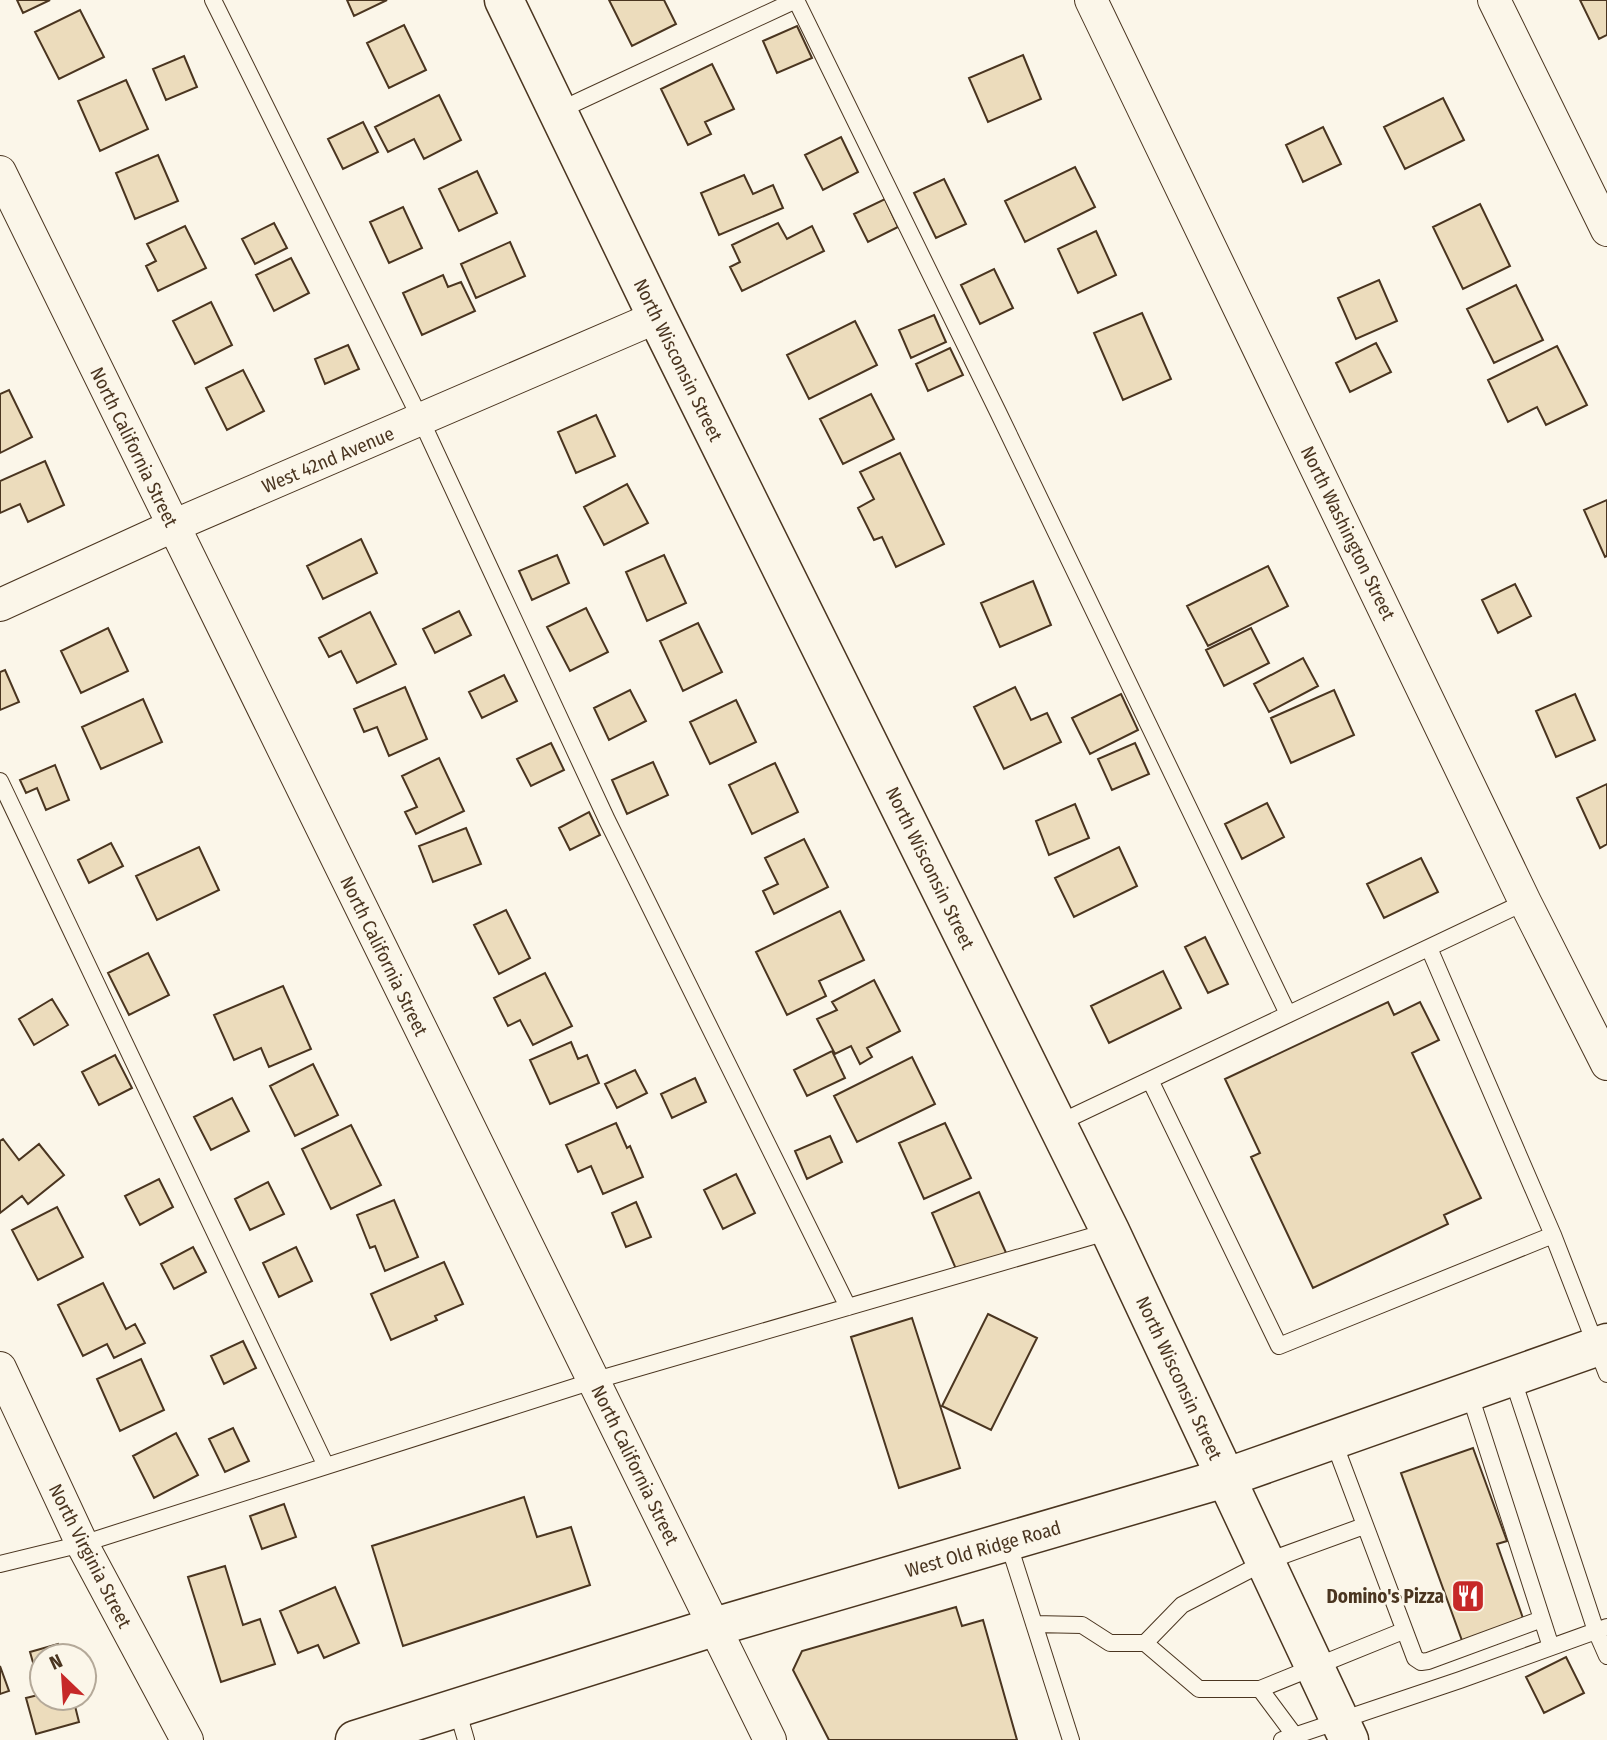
<svg xmlns="http://www.w3.org/2000/svg" width="1607" height="1740" font-family="'Fira Sans Condensed',sans-serif">
<style>
.building{fill:#ecdcbc;stroke:#4a3520;stroke-width:2}
.lines{fill:none;stroke-linecap:round;stroke-linejoin:round}
.service-casing{stroke:#4a3520;stroke-width:18}
.minor-casing{stroke:#4a3520;stroke-width:34}
.tertiary-casing{stroke:#4a3520;stroke-width:41}
.service{stroke:#fbf6e9;stroke-width:16}
.minor{stroke:#fbf6e9;stroke-width:32}
.tertiary{stroke:#fbf6e9;stroke-width:38}
.labels{text-anchor:middle;dominant-baseline:central;stroke-width:5;stroke-linejoin:round;paint-order:stroke}
.street-label{font-size:19px;fill:#4a3520;stroke:#fbf6e9}
.poi-label{font-size:19px;font-weight:bold;fill:#4a3520;stroke:#fbf6e9;text-anchor:end}
</style>
<rect width="100%" height="100%" fill="#fbf6e9"/>
<path class="building" d="M17,0H50L23,13Z
M347,0H387L354,16Z
M609,0H664L676,24L632,46Z
M1580,0H1607V35L1599,39Z
M80,10L104,57L59,79L35,32Z
M404,25L426,70L389,88L367,43Z
M797,26L812,58L777,73L763,41Z
M1023,55L1041,99L988,122L969,78Z
M184,56L197,87L166,100L153,69Z
M712,64L734,109L705,122L711,134L688,145L661,89Z
M126,80L148,129L100,151L78,101Z
M439,95L461,140L424,159L414,139L388,152L375,127Z
M1443,98L1464,140L1405,169L1384,127Z
M363,122L378,152L343,169L328,139Z
M1323,127L1341,164L1303,182L1286,145Z
M841,137L858,172L823,190L805,155Z
M158,155L178,201L135,219L116,173Z
M1075,167L1095,207L1025,242L1005,201Z
M477,171L497,213L459,231L439,189Z
M744,175L753,194L773,185L783,208L719,235L701,193Z
M944,179L966,224L936,238L914,193Z
M885,199L898,227L868,242L854,214Z
M1480,204L1510,266L1463,289L1433,227Z
M403,207L422,248L389,263L370,222Z
M274,223L287,248L255,264L242,239Z
M778,223L787,239L812,226L824,251L742,291L730,267L740,262L732,245Z
M185,226L206,268L158,291L146,266L156,261L147,244Z
M1096,231L1116,275L1078,293L1058,249Z
M510,242L525,276L476,298L461,264Z
M291,258L309,293L274,311L256,275Z
M994,269L1013,308L980,324L961,285Z
M443,275L448,287L461,282L475,311L422,335L403,293Z
M1379,280L1397,321L1356,339L1338,298Z
M1516,285L1543,340L1494,363L1467,309Z
M211,302L232,345L195,364L173,321Z
M1142,313L1171,379L1123,400L1094,333Z
M934,315L946,342L911,358L899,330Z
M855,321L877,365L809,399L787,355Z
M1376,343L1391,372L1350,392L1336,363Z
M348,345L359,369L325,384L315,359Z
M1557,346L1587,405L1546,425L1537,407L1508,422L1488,380Z
M950,348L963,375L928,391L916,364Z
M243,370L264,411L227,430L206,388Z
M9,390L32,437L0,453V394Z
M871,394L894,439L843,464L820,419Z
M596,415L615,456L576,473L558,432Z
M900,453L944,544L896,567L882,537L874,540L858,508L874,499L860,472Z
M45,461L64,505L28,522L20,504L0,513V481Z
M627,484L648,523L604,545L584,507Z
M1607,500V556L1605,557L1584,510Z
M361,539L377,573L323,599L307,566Z
M557,555L569,583L532,600L519,571Z
M664,555L686,603L647,621L626,572Z
M1268,566L1288,606L1208,646L1187,606Z
M1033,581L1051,625L1000,647L981,603Z
M1515,584L1531,616L1498,633L1482,600Z
M586,608L608,652L570,671L547,627Z
M459,611L471,635L435,653L423,629Z
M370,612L396,664L357,683L341,651L329,657L319,638Z
M698,623L722,672L683,691L660,641Z
M108,628L128,671L81,693L61,651Z
M1251,628L1269,663L1224,686L1206,650Z
M1303,658L1318,686L1269,712L1254,684Z
M5,670L19,702L0,710V672Z
M504,675L517,701L482,718L469,692Z
M405,687L427,739L389,756L377,727L364,732L354,709Z
M1015,687L1031,720L1047,713L1061,742L1004,769L974,707Z
M630,690L646,721L609,740L594,708Z
M1334,690L1354,735L1291,763L1271,718Z
M1121,694L1138,730L1090,754L1072,718Z
M1575,694L1595,740L1556,757L1536,711Z
M143,699L162,742L101,769L82,727Z
M736,700L756,742L710,764L690,722Z
M551,743L564,770L531,786L517,759Z
M1135,743L1149,774L1112,790L1098,759Z
M439,758L464,811L416,834L405,812L417,807L402,776Z
M653,762L668,795L627,814L612,780Z
M775,763L798,812L752,834L729,785Z
M55,765L69,800L46,810L37,788L26,793L20,780Z
M1607,784V844L1600,848L1577,798Z
M1267,803L1284,837L1242,859L1225,824Z
M1075,804L1089,838L1049,855L1036,821Z
M589,812L600,835L570,850L559,828Z
M466,828L481,864L433,882L419,846Z
M804,839L828,887L774,914L763,891L778,884L765,858Z
M111,843L123,866L89,883L78,860Z
M199,847L219,890L157,920L136,876Z
M1119,847L1137,886L1074,917L1055,878Z
M1421,858L1438,892L1384,918L1367,884Z
M506,910L530,958L499,974L474,925Z
M840,911L864,960L819,981L826,996L787,1015L756,952Z
M1205,937L1228,984L1208,993L1185,947Z
M148,953L169,995L129,1015L108,973Z
M1163,971L1181,1008L1109,1043L1091,1006Z
M545,973L572,1026L533,1045L520,1020L508,1026L494,998Z
M874,980L900,1031L867,1048L872,1057L860,1064L851,1046L835,1054L817,1019L837,1010L832,1002Z
M283,986L311,1049L269,1067L261,1048L234,1060L214,1015Z
M52,999L68,1025L34,1045L19,1019Z
M1388,1002L1394,1015L1420,1002L1439,1040L1412,1053L1481,1198L1444,1215L1448,1224L1313,1288L1251,1157L1260,1153L1225,1079Z
M571,1042L578,1059L587,1055L599,1083L550,1104L530,1060Z
M832,1051L845,1078L807,1096L794,1070Z
M115,1055L132,1088L99,1105L82,1072Z
M912,1057L935,1104L857,1142L834,1096Z
M313,1064L338,1115L295,1136L270,1086Z
M635,1070L647,1093L617,1108L605,1084Z
M695,1078L706,1102L672,1118L661,1094Z
M232,1098L249,1131L211,1150L194,1117Z
M616,1123L627,1148L630,1146L643,1177L603,1194L591,1166L578,1172L566,1145Z
M945,1123L971,1178L924,1199L899,1143Z
M351,1125L381,1185L331,1209L302,1149Z
M830,1136L842,1162L807,1179L795,1151Z
M3,1139L19,1160L39,1144L64,1175L28,1204L22,1196L0,1213V1141Z
M736,1174L755,1213L723,1229L704,1190Z
M159,1179L173,1207L140,1225L125,1196Z
M268,1182L284,1214L250,1230L235,1199Z
M979,1192L1007,1255L959,1276L932,1213Z
M394,1200L418,1257L385,1271L375,1246L370,1248L357,1215Z
M636,1202L651,1237L626,1247L612,1213Z
M57,1207L83,1257L38,1280L12,1230Z
M193,1247L206,1272L174,1289L161,1264Z
M296,1247L312,1281L279,1297L263,1263Z
M444,1262L463,1304L435,1316L437,1320L391,1340L371,1294Z
M103,1283L126,1329L135,1324L145,1343L114,1358L107,1344L83,1356L58,1305Z
M988,1314L1037,1338L991,1430L942,1406Z
M912,1318L960,1468L899,1488L851,1337Z
M243,1341L256,1368L224,1384L211,1356Z
M141,1359L164,1410L120,1431L97,1379Z
M233,1428L249,1461L225,1472L209,1439Z
M176,1433L198,1475L154,1498L133,1456Z
M1473,1448L1507,1541L1497,1544L1525,1624L1464,1646L1401,1473Z
M524,1497L537,1537L571,1527L590,1585L403,1646L372,1546Z
M284,1504L296,1537L262,1549L250,1516Z
M225,1566L243,1625L260,1619L275,1664L221,1682L188,1577Z
M335,1587L359,1643L324,1658L318,1645L298,1653L280,1611Z
M956,1607L962,1626L983,1620L1017,1740H829L793,1670L802,1651Z
M58,1644L61,1656H42V1694L30,1652Z
M1566,1657L1584,1693L1544,1713L1526,1677Z
M0,1666L9,1691L0,1694Z
M42,1694V1698H73L79,1722L36,1734L26,1698Z"/>
<g class="lines">
<g class="service-casing">
<path id="service" d="M213,0L421,420L607,820L848,1307
M558,111L796,0L998,412L1288,1014
M0,781L326,1466
M1429,948L1553,1235L1607,1374
M1150,1080L1279,1346L1553,1235
M1057,1124L1525,902
M1512,1377L1596,1631L1607,1656
M1469,1392L1551,1647
M1333,1440L1415,1658L1421,1662L1428,1661L1542,1619
M1008,1542L1071,1740
M0,1564L82,1544L593,1381L1110,1231
M1034,1624L1082,1625L1110,1643H1145L1182,1605L1265,1562L1364,1526
M1145,1643L1199,1689H1260L1403,1631
M1260,1689L1295,1736
M457,1709L466,1740
M1282,1740L1460,1680L1607,1627"/>
</g>
<g class="minor-casing">
<path id="minor" d="M1091,0L1525,902L1607,1064
M1494,0L1607,230
M0,172L770,1740
M0,605L173,526L657,317
M0,1368L82,1544L187,1740"/>
</g>
<g class="tertiary-casing">
<path id="tertiary" d="M504,0L657,317L1110,1231L1349,1740
M355,1740L714,1627L1225,1478L1607,1343"/>
</g>
<use href="#service" class="service"/>
<use href="#minor" class="minor"/>
<use href="#tertiary" class="tertiary"/>
</g>
<defs>
<g id="restaurant-square" transform="scale(1.75)"><rect x="-9" y="-9" width="18" height="18" rx="4" fill="#c62828" stroke="#fbf6e9"/><path d="M-5-6h1v4h1v-4h1v4h1v-4h1v5L-1.5 .5V6h-2V.5L-5-1ZM5-6V6H3V1.5H1.5Q1.5-4 5-6Z" fill="#fff"/></g>
</defs>
<g fill-rule="evenodd">
<use href="#restaurant-square" x="1468" y="1596"/>
</g>
<g class="labels">
<g class="street-label">
<text transform="translate(678 360) rotate(64)">North Wisconsin Street</text>
<text transform="translate(134 447) rotate(64)">North California Street</text>
<text transform="translate(328 460) rotate(-23)">West 42nd Avenue</text>
<text transform="translate(1348 533) rotate(64)">North Washington Street</text>
<text transform="translate(930 868) rotate(64)">North Wisconsin Street</text>
<text transform="translate(384 956) rotate(64)">North California Street</text>
<text transform="translate(1179 1378) rotate(65)">North Wisconsin Street</text>
<text transform="translate(635 1465) rotate(64)">North California Street</text>
<text transform="translate(983 1549) rotate(-16)">West Old Ridge Road</text>
<text transform="translate(90 1556) rotate(63)">North Virginia Street</text>
</g>
<g class="poi-label">
<text x="1444" y="1596">Domino's Pizza</text>
</g>
</g>
<g transform="translate(63 1677) rotate(335)"><circle r="33" fill="#fbf6e9" stroke="#b4a999" stroke-width="2"/>
<path d="M0-5L12 26L0 18L-12 26Z" fill="#c62828"/>
<text y="-10" font-size="19" font-weight="bold" text-anchor="middle" fill="#4a3520">N</text>
</g>
</svg>
